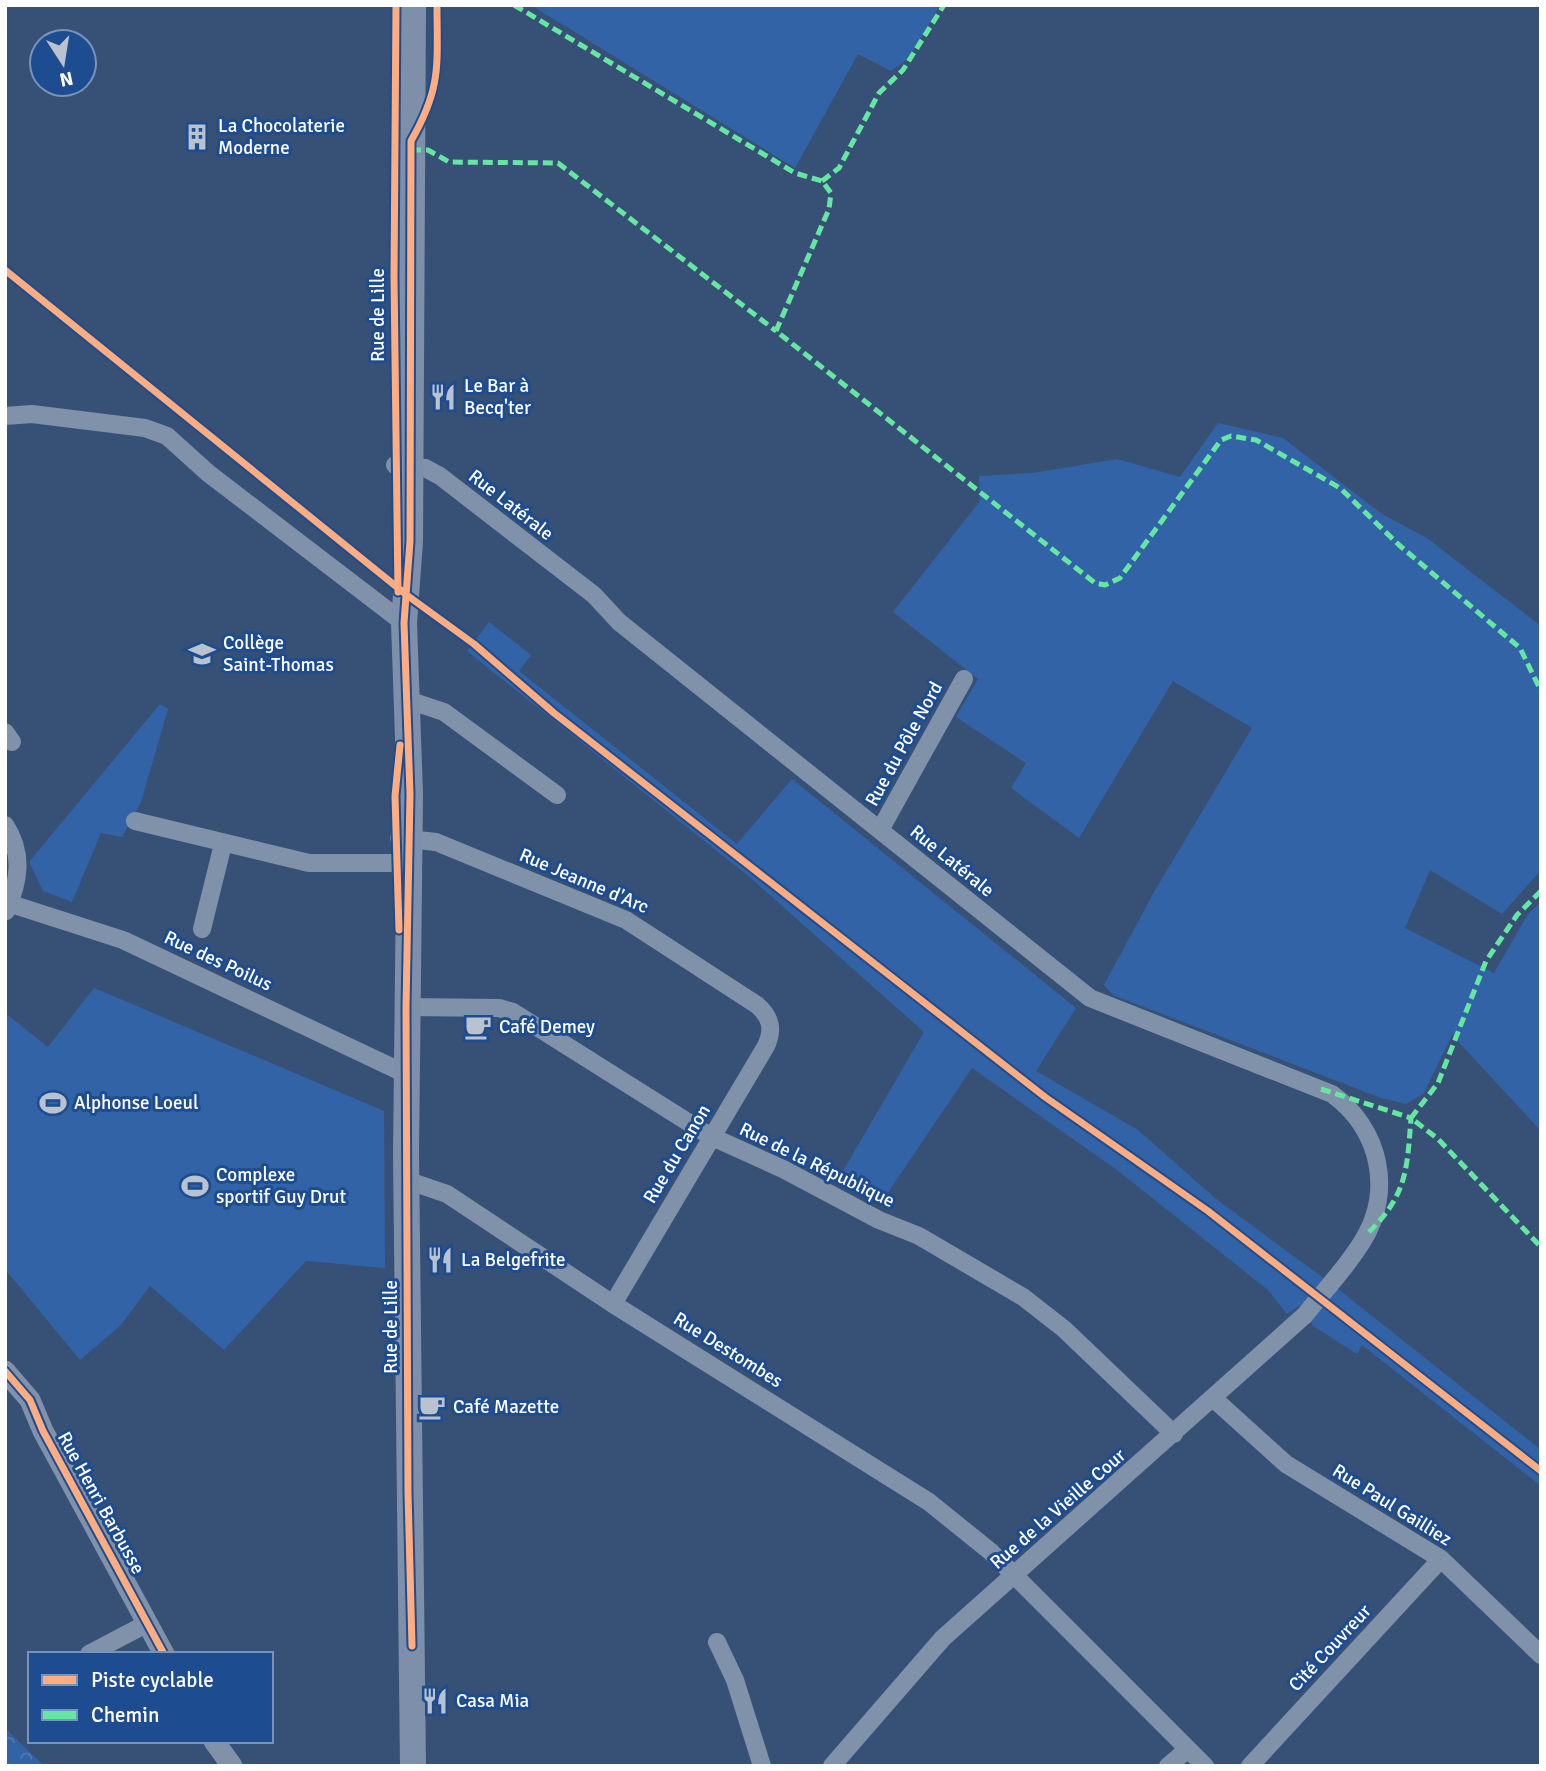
<svg xmlns="http://www.w3.org/2000/svg" width="1546" height="1771" font-family="Signika,sans-serif">
<style>
.green{fill:#3263a6}
.park{fill:url(#park-crowns)}
.lines{fill:none;stroke-linecap:round;stroke-linejoin:round}
.minor{stroke:#7f92a9;stroke-width:18}
.tertiary{stroke:#7f92a9;stroke-width:21}
.primary{stroke:#7e90a9;stroke-width:26}
.quiet{stroke:#66e7a1;stroke-width:5;stroke-dasharray:10 5;stroke-linecap:butt}
.cycleway-casing{stroke:#1d4c90;stroke-width:11}
.cycleway{stroke:#ffac80;stroke-width:7}
.labels{text-anchor:middle;dominant-baseline:central;stroke-width:6;stroke-linejoin:round;paint-order:stroke}
.poi-label{font-size:19px;fill:#fff;stroke:#1d4c90;text-anchor:start}
.street-label{font-size:19px;fill:#fff;stroke:#1d4c90}
</style>
<defs>
<pattern id="park-crowns" width="20" height="18" patternUnits="userSpaceOnUse" patternTransform="scale(1.75)"><rect width="20" height="18" fill="#3263a6"/><path d="M2 6a3 3 0 1 1 6 0M12 15a3 3 0 1 1 6 0" fill="none" stroke="#517ab3"/></pattern>
</defs>
<rect width="100%" height="100%" fill="#375176"/>
<path class="green" d="M531,5H940L909,58L891,71L858,54L795,168Z
M1218,423L1283,438L1382,514L1427,538L1541,626V870L1502,914L1430,870L1405,928L1494,973L1528,914L1541,902V1131L1452,1035L1424,1093L1406,1104L1381,1098L1113,995L1104,985L1154,892L1252,728L1173,681L1079,838L1011,788L1026,763L956,717L978,679L893,612L980,501L979,476L1033,473L1117,459L1180,477Z
M489,622L531,655L519,671L737,844L792,779L1076,1008L1036,1071L1138,1130L1215,1198L1338,1289L1541,1450V1486L1362,1345L1357,1354L1313,1326L1301,1305L1287,1314L1268,1290L1117,1170L972,1068L881,1203L836,1183L924,1032L752,879L467,651Z
M160,704L168,709L141,802L122,837L101,833L72,902L43,891L29,862Z
M94,988L384,1111L385,1268L306,1261L224,1350L150,1286L120,1326L80,1360L5,1269V1013L48,1047Z"/>
<path class="park" d="M5,1728L44,1766H5Z"/>
<g class="lines">
<path class="minor" d="M5,416L32,414L145,428L167,436L208,473L404,623
M395,465L425,468L440,476L594,595L619,622L1090,998L1332,1094C1380,1129 1394,1191 1362,1242C1346,1268 1324,1291 1305,1315L943,1638L832,1766
M405,699L444,712L557,795
M5,732L12,742
M135,821L309,863H410
M5,825C24,854 19,882 6,911
M880,830L964,679
M399,838L436,842L626,920L757,1005C771,1017 774,1029 766,1046L613,1304
M5,902L123,940L406,1074
M202,929L223,844
M406,1007L499,1008L513,1012L710,1136L783,1169L879,1220L919,1236L1023,1297L1064,1329L1174,1434
M406,1180L447,1194L613,1304L929,1502L991,1552L1205,1766
M1214,1399L1286,1464L1441,1559L1541,1655
M717,1642L735,1680L762,1766
M89,1654L148,1623
M1168,1766L1188,1749
M1250,1766L1441,1559"/>
<path class="tertiary" d="M5,1371L30,1400L43,1431L164,1654
M214,1741L232,1766"/>
<path class="primary" d="M413,5L410,541L404,623L410,794L406,1154L413,1766"/>
<path class="quiet" d="M514,5L795,173L822,181L831,193L829,209L776,331L1095,583L1105,585L1120,578L1221,440L1231,436L1256,440L1340,488L1399,545L1520,648L1541,691
M411,150H428L449,162L558,163L776,331
M822,181L839,168L879,93L903,70L944,5
M1541,891L1517,915L1486,961L1438,1083L1411,1118L1438,1139L1541,1247
M1321,1089L1411,1118C1407,1170 1407,1195 1368,1233"/>
<g class="cycleway-casing">
<path id="cycleway" d="M396,5L394,277L398,592
M5,270L408,596L474,644L554,713L1045,1097L1208,1211L1541,1471
M399,930L395,796L400,745
M5,1371L30,1400L43,1431L164,1654
M412,1646L408,1493L406,1007L410,794L404,623L410,541L411,141C442,87 437,65 437,5"/>
</g>
<use href="#cycleway" class="cycleway"/>
</g>
<defs>
<g id="building-bare" transform="scale(2.1)"><path d="M-4-6H4V6H1V3H-1V6H-4ZM-2.5-4.3h1.7v1.8h-1.7ZM.8-4.3h1.7v1.8H.8ZM-2.5-1h1.7V.8h-1.7ZM.8-1h1.7V.8H.8Z" fill="#b9c2cf" stroke="#1d4c90" stroke-width="2.5" paint-order="stroke"/></g>
<g id="restaurant-bare" transform="scale(2.1)"><path d="M-5-6h1v4h1v-4h1v4h1v-4h1v5L-1.5 .5V6h-2V.5L-5-1ZM5-6V6H3V1.5H1.5Q1.5-4 5-6Z" fill="#b9c2cf" stroke="#1d4c90" stroke-width="2.5" paint-order="stroke"/></g>
<g id="school-bare" transform="scale(2.1)"><path d="M0-5L7-2L0 1L-7-2ZM-4 1L0 2.5L4 1V4Q0 6-4 4Z" fill="#b9c2cf" stroke="#1d4c90" stroke-width="2.5" paint-order="stroke"/></g>
<g id="cafe-bare" transform="scale(2.1)"><path d="M-5.5-4.5H6V0H3Q3 3.5 0 3.5H-2.5Q-5.5 3.5-5.5 0ZM3-3.2v2h1.7v-2ZM-6 4.5H4V6H-6Z" fill="#b9c2cf" stroke="#1d4c90" stroke-width="2.5" paint-order="stroke"/></g>
<g id="stadium-bare" transform="scale(2.1)"><path d="M0-5a6.5 5 0 1 0 0 10a6.5 5 0 1 0 0-10ZM-3.5-1.8h7v3.6h-7Z" fill="#b9c2cf" stroke="#1d4c90" stroke-width="2.5" paint-order="stroke"/></g>
</defs>
<g fill-rule="evenodd">
<use href="#building-bare" x="197" y="137"/>
<use href="#restaurant-bare" x="443" y="397"/>
<use href="#school-bare" x="202" y="654"/>
<use href="#cafe-bare" x="478" y="1027"/>
<use href="#stadium-bare" x="53" y="1103"/>
<use href="#stadium-bare" x="195" y="1186"/>
<use href="#restaurant-bare" x="440" y="1260"/>
<use href="#cafe-bare" x="432" y="1407"/>
<use href="#restaurant-bare" x="435" y="1701"/>
</g>
<g class="labels">
<g class="poi-label">
<text x="218" y="126">La Chocolaterie<tspan x="218" dy="22">Moderne</tspan></text>
<text x="464" y="386">Le Bar à<tspan x="464" dy="22">Becq'ter</tspan></text>
<text x="223" y="643">Collège<tspan x="223" dy="22">Saint-Thomas</tspan></text>
<text x="499" y="1027">Café Demey</text>
<text x="74" y="1103">Alphonse Loeul</text>
<text x="216" y="1175">Complexe<tspan x="216" dy="22">sportif Guy Drut</tspan></text>
<text x="461" y="1260">La Belgefrite</text>
<text x="453" y="1407">Café Mazette</text>
<text x="456" y="1701">Casa Mia</text>
</g>
<g class="street-label">
<text transform="translate(378 315) rotate(-90)">Rue de Lille</text>
<text transform="translate(511 505) rotate(38)">Rue Latérale</text>
<text transform="translate(904 744) rotate(-61)">Rue du Pôle Nord</text>
<text transform="translate(952 861) rotate(39)">Rue Latérale</text>
<text transform="translate(584 881) rotate(23)">Rue Jeanne d'Arc</text>
<text transform="translate(218 961) rotate(25)">Rue des Poilus</text>
<text transform="translate(677 1154) rotate(-59)">Rue du Canon</text>
<text transform="translate(817 1165) rotate(26)">Rue de la République</text>
<text transform="translate(391 1327) rotate(-90)">Rue de Lille</text>
<text transform="translate(728 1350) rotate(32)">Rue Destombes</text>
<text transform="translate(101 1503) rotate(61)">Rue Henri Barbusse</text>
<text transform="translate(1392 1505) rotate(32)">Rue Paul Gailliez</text>
<text transform="translate(1058 1509) rotate(-41)">Rue de la Vieille Cour</text>
<text transform="translate(1330 1648) rotate(-47)">Cité Couvreur</text>
</g>
</g>
<rect width="1546" height="1771" fill="none" stroke="#ffffff" stroke-width="14"/>
<rect x="28" y="1652" width="245" height="91" fill="#1d4c90" stroke="#7794bc" stroke-width="2"/>
<rect x="42" y="1675" width="35" height="10" fill="#ffac80" stroke="#7794bc" stroke-width="2"/>
<text x="91" y="1687" font-size="21" fill="#ffffff">Piste cyclable</text>
<rect x="42" y="1710" width="35" height="10" fill="#66e7a1" stroke="#7794bc" stroke-width="2"/>
<text x="91" y="1722" font-size="21" fill="#ffffff">Chemin</text>
<g transform="translate(63 63) rotate(168)"><circle r="33" fill="#1d4c90" stroke="#7794bc" stroke-width="2"/>
<path d="M0-5L12 26L0 18L-12 26Z" fill="#b9c2cf"/>
<text y="-10" font-size="19" font-weight="bold" text-anchor="middle" fill="#ffffff">N</text>
</g>
</svg>
